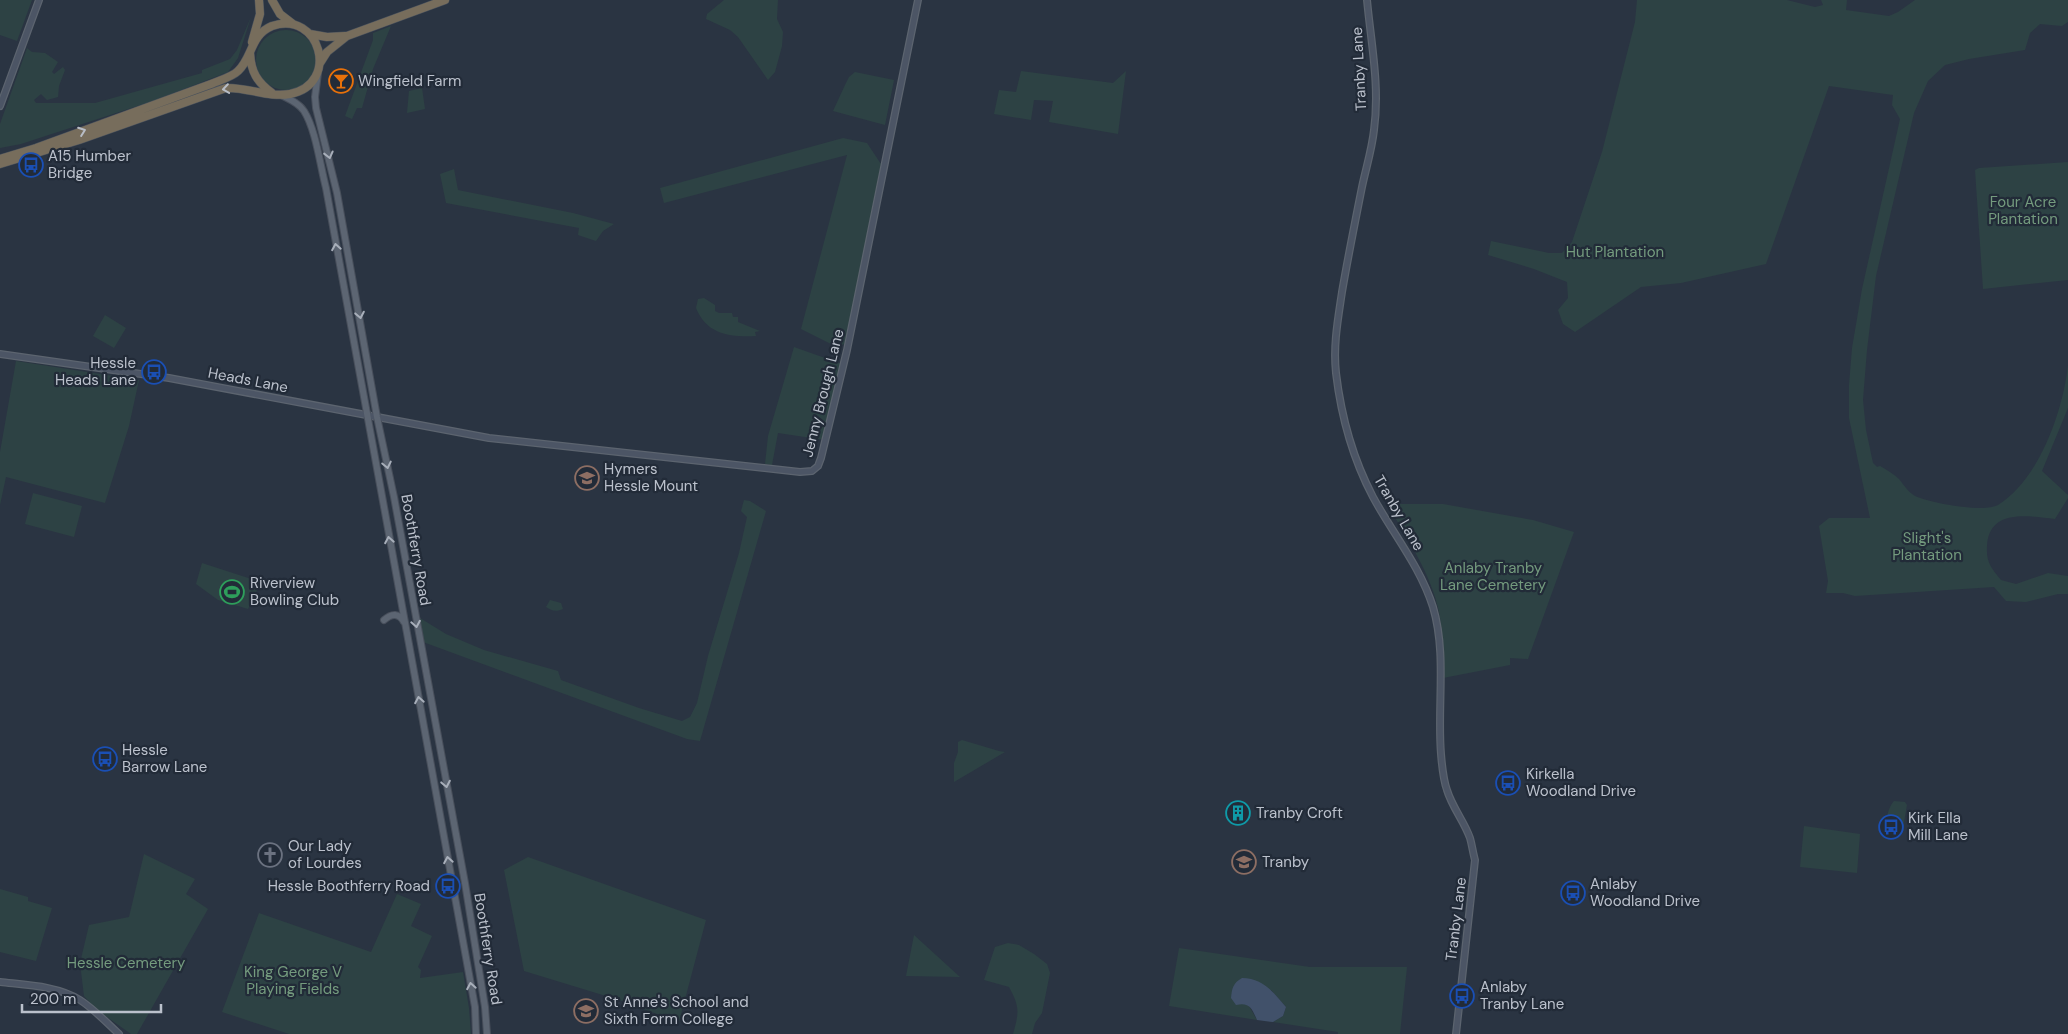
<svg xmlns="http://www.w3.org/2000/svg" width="2068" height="1034" font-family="'DM Sans',sans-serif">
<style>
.green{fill:#2d4244}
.water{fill:#41516a}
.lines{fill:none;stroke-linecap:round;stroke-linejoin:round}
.secondary-casing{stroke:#5c646f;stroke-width:8}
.primary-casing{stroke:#484f5b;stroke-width:8}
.highway-casing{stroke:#49515c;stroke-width:9}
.secondary{stroke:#4c5565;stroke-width:5.5}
.primary{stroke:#5c6572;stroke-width:6}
.highway{stroke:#776d5c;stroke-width:8}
.oneway{stroke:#b8bdc6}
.oneway2{stroke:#a8afba}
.labels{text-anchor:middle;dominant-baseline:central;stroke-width:4.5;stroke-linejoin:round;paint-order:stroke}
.street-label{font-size:15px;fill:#bbc1cc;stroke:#222b38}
.poi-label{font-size:15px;fill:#bbc1cc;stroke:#222b38;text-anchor:start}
.park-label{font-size:15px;fill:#749b7e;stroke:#222b38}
</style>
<rect width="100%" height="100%" fill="#2a3442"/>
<path class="green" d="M0,0H32L17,41L0,35Z
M724,0H778L777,19L783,32L782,46L775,72L768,80L738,37L730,30L706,19L707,14Z
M1637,0H1787L1815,7L1823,5L1821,0H1847L1846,10L1889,16L1898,12L1915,0H2068V22L2062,26L2040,24L2030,33L2025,50L1969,59L1945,65L1928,81L1914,113L1876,276L1867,350L1863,400L1866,430L1873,463L1877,467L1880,466C1887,470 1894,474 1899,479C1904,485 1908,492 1915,496C1930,503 1984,513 1998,505C2039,480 2063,411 2068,365V408L2042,471L2068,495V498L2055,519C2029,516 1989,508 1987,546C1986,562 1991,568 2001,580L2016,584L2048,573L2068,576V594H2058L2026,602L2006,601L1994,587L1855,596L1843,593H1826L1828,581L1819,526L1829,518H1870L1849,418V385L1852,348L1862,289L1900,119L1892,105L1893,95L1829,86L1766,264L1681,283L1641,287L1575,332L1563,324L1558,310L1568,298L1567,282L1534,269L1488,255L1491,241L1549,253H1562L1572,242L1602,152L1635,22Z
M251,17L238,58L228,72L153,101L21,144L0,148V124L27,48L32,52L45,53L58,62L52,72L54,74L63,67L65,70L59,86L58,97L47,100L41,94L34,100L36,103H95L202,73V70L230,59L237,50Z
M391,26L373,69L362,108H357L352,119L345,116L373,40V33Z
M256 60a30 30 0 1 1 60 0a30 30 0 1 1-60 0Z
M1021,71L1113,83L1126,71L1118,134L1049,122L1053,101L1034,100L1031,120L994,114L999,90L1016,92Z
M855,72L894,80L885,125L833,111L845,85L849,77Z
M422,88L425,109L407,113L409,91Z
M843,138L867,143L881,164L845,344L837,347L801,329L847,155L664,203L660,188Z
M2068,162V280L1983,289L1975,170L1979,168Z
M454,169L458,190L573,213L614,224L603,231L596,241L578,235L579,228L446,203L440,174Z
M704,298L715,305V311L719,313H732L733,317H738V322L760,331L755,332L756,336C730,337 707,335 696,308L698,299Z
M105,315L126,328L114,348L93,336Z
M794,347L842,364L825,440L778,433L772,465L765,464L768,436Z
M16,361L139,380L129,426L105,503L6,477L0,505V452Z
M33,493L82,506L74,537L25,524Z
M744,500L750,501L766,511L700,741L687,739L423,642L420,618L446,634L484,650L558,671L561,680L639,708L682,721L690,717L697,703L708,656L739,553L747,517L741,511Z
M1387,504H1443L1533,520L1574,532L1528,659L1510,658V665L1443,678C1443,656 1443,633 1439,612C1431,573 1406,537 1387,504Z
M202,563L261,582L248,609L218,600L196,584Z
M550,600L561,603L563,609C556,612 552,611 546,607Z
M962,740L999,751L1005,752L954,782V763L958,752V742Z
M1894,801L1905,802L1907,805L1903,828H1892L1888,826C1885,819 1889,806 1894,801Z
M1804,826L1860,834L1857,873L1800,867Z
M144,854L195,879L186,894L208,909L137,1034H131L97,1010L84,996L80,963L89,925L129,917Z
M528,857L706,920L679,1022L619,1000L524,971L504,870Z
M0,889L28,897V901L52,908L36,961L0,952Z
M397,894L421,904L411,926L432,936L418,967L421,970L420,978L463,972L469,1008L471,1034H289L222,1012L259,913L371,952Z
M914,935L960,977L906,976Z
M1008,943L1019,945L1034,954L1047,964L1050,973L1042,1013L1035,1023L1032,1034H1013C1019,1013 1020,1007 1009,987L984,980L995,947Z
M1179,948L1310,967H1407L1400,1034H1338V1032L1273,1022L1283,1016L1286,1007L1271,990L1244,1003L1249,1006L1257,1020L1169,1006Z"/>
<path class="water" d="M1242,978C1263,978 1274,993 1286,1007L1283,1016L1273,1022L1257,1020C1252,1008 1249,1002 1236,1005L1231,998C1232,988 1233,983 1242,978Z"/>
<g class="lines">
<g class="secondary-casing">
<path id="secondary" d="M1367,0C1371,43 1380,86 1374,130C1372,149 1366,168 1362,187C1355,222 1348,257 1342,292C1338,319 1333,345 1336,373C1341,415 1353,459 1373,497C1393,534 1420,566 1433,607C1447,654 1437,706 1441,754C1442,766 1443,779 1447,790C1452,807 1464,821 1470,838C1472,845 1473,853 1475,860L1456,1034
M0,106L39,0
M0,354L169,378L489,438L800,472L812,471L818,466L821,458L847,350L918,0
M0,982C26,985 58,986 80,1000C94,1009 107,1023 119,1034"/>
</g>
<g class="primary-casing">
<path id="primary" d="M318,73L315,97L316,108L337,193L377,417L394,497L465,883L485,1007L487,1034
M281,95C289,99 299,103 304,111C316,130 320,165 326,188L475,1007L476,1034
M384,620C392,613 399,613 404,622"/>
</g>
<g class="highway-casing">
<path id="highway" d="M272,0L280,14L293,24
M310,34L327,37L345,36
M252,42L260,14L259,0
M250,53C251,72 257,82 272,93
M320,63L327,52L347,36L445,0
M0,159L36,148L211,84C220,80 232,77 238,71C253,57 250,35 272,26C320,9 341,84 290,94C269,98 247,87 226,88L79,140L0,164"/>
</g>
<use href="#secondary" class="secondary"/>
<use href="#primary" class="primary"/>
<use href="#highway" class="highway"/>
</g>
<defs><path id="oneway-chevron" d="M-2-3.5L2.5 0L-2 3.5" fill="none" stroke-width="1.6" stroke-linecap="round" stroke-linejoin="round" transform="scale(1.25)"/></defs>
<g class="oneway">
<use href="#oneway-chevron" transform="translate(226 89) rotate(172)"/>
<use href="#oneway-chevron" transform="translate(82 131) rotate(-20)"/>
</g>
<g class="oneway2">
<use href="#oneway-chevron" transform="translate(329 155) rotate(76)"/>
<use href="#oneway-chevron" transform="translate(336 247) rotate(-100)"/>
<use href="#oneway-chevron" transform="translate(360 315) rotate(79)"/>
<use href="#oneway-chevron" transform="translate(387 465) rotate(78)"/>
<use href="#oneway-chevron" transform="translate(389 540) rotate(-100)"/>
<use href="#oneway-chevron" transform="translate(416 624) rotate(80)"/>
<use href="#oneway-chevron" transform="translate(419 700) rotate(-100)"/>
<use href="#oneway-chevron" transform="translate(446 784) rotate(79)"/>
<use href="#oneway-chevron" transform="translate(448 860) rotate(-100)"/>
<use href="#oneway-chevron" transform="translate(471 986) rotate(-100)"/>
</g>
<defs>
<g id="bar-ring" transform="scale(1.25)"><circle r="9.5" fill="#222b38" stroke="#e8710a" stroke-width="1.5"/><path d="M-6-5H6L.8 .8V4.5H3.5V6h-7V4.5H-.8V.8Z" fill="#e8710a"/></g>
<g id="bus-ring" transform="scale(1.25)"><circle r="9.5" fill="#222b38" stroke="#1a4fb4" stroke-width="1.5"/><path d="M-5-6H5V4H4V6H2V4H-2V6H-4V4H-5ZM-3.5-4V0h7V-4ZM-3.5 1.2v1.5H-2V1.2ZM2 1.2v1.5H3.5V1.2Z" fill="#1a4fb4"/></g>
<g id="school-ring" transform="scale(1.25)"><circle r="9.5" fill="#222b38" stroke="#8d6e63" stroke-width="1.5"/><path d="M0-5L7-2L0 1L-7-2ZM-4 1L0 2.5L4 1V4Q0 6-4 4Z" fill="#8d6e63"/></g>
<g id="stadium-ring" transform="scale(1.25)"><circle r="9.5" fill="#222b38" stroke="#2e9e5b" stroke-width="1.5"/><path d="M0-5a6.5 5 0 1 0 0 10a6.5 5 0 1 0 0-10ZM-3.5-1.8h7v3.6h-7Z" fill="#2e9e5b"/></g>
<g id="building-ring" transform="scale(1.25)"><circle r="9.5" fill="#222b38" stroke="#0f9aa8" stroke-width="1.5"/><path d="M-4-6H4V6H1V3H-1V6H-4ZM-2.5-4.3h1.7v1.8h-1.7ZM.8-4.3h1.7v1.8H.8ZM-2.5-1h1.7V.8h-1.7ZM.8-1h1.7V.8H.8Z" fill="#0f9aa8"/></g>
<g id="church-ring" transform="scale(1.25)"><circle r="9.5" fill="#222b38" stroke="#6b7280" stroke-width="1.5"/><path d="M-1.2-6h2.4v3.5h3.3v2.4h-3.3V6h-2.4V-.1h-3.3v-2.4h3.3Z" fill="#6b7280"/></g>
</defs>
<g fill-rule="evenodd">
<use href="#bar-ring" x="341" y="81"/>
<use href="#bus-ring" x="31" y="165"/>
<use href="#bus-ring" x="154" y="372"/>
<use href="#school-ring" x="587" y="478"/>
<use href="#stadium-ring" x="232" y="592"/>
<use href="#bus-ring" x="105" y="759"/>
<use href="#bus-ring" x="1508" y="783"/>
<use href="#building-ring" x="1238" y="813"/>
<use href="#bus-ring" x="1891" y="827"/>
<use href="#church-ring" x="270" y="855"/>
<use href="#school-ring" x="1244" y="862"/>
<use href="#bus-ring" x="448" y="886"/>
<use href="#bus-ring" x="1573" y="893"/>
<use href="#bus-ring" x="1462" y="996"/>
<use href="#school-ring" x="586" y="1011"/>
</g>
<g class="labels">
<g class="street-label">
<text transform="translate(1359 69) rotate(-93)">Tranby Lane</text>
<text transform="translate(248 380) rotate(11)">Heads Lane</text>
<text transform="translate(823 393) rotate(-76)">Jenny Brough Lane</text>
<text transform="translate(1399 513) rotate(60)">Tranby Lane</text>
<text transform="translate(416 550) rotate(80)">Boothferry Road</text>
<text transform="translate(1456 919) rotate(-83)">Tranby Lane</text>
<text transform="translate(488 949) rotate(81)">Boothferry Road</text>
</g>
<g class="poi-label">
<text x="358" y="81">Wingfield Farm</text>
<text x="48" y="156">A15 Humber<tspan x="48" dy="17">Bridge</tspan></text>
<text x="136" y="363" text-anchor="end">Hessle<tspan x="136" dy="17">Heads Lane</tspan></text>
<text x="604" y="469">Hymers<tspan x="604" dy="17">Hessle Mount</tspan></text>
<text x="250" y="583">Riverview<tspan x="250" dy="17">Bowling Club</tspan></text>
<text x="122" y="750">Hessle<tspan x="122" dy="17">Barrow Lane</tspan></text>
<text x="1526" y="774">Kirkella<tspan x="1526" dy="17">Woodland Drive</tspan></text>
<text x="1256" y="813">Tranby Croft</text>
<text x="1908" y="818">Kirk Ella<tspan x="1908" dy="17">Mill Lane</tspan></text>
<text x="288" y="846">Our Lady<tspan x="288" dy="17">of Lourdes</tspan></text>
<text x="1262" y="862">Tranby</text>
<text x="1590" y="884">Anlaby<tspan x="1590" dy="17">Woodland Drive</tspan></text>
<text x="430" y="886" text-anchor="end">Hessle Boothferry Road</text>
<text x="1480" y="987">Anlaby<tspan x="1480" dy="17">Tranby Lane</tspan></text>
<text x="604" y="1002">St Anne's School and<tspan x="604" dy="17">Sixth Form College</tspan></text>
</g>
<g class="park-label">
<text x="2023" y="202">Four Acre<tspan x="2023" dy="17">Plantation</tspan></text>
<text x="1615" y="252">Hut Plantation</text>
<text x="1927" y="538">Slight's<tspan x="1927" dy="17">Plantation</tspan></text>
<text x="1493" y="568">Anlaby Tranby<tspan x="1493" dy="17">Lane Cemetery</tspan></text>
<text x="126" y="963">Hessle Cemetery</text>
<text x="293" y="972">King George V<tspan x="293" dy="17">Playing Fields</tspan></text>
</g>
</g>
<path d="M22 1004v8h139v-8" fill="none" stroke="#bbc1cc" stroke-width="2.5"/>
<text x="30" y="1004" font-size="15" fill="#bbc1cc" stroke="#222b38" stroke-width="4" paint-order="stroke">200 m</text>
</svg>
